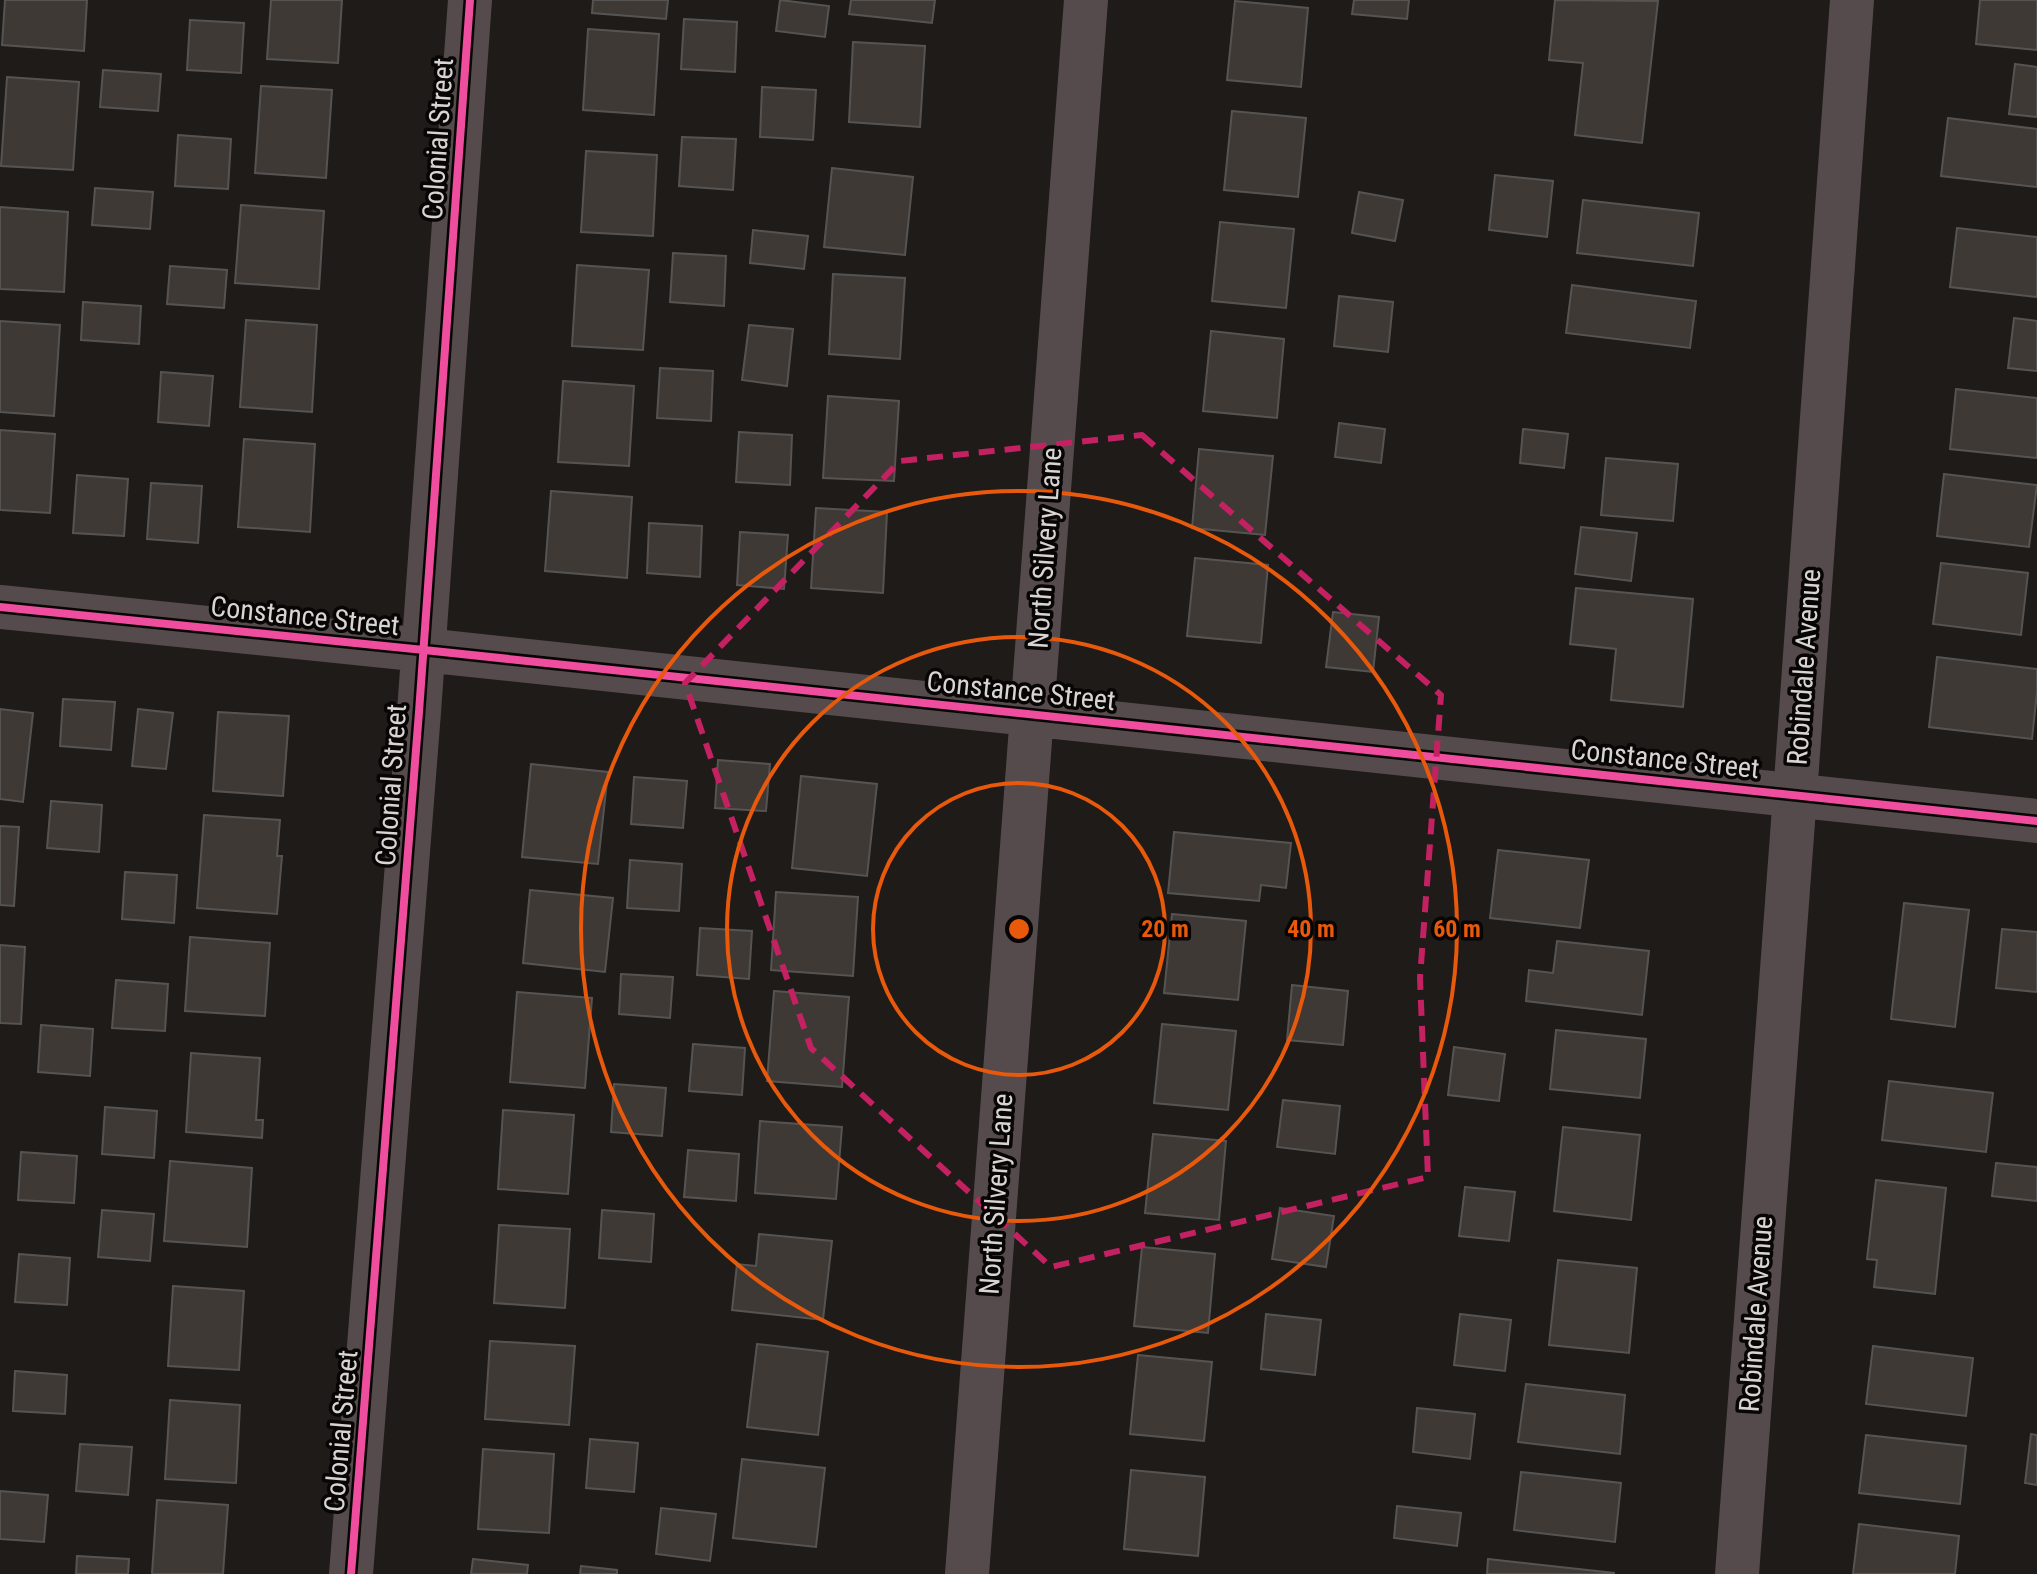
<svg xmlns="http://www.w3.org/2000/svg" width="2037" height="1574" font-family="'Roboto Condensed',sans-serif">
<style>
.building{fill:#3f3935;stroke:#565452;stroke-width:2}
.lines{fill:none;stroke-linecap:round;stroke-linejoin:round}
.street{stroke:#564b4c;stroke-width:44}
.cycleway-casing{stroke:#070605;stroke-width:13}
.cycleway{stroke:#ef4d9e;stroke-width:8}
.marked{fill:none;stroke:#c32161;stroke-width:6;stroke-dasharray:16 10;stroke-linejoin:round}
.ring{fill:none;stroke:#e8590c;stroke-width:4}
.labels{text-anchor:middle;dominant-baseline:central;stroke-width:7;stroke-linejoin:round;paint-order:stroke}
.street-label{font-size:28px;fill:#d8d4d3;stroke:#070605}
.centre{fill:#e8590c;stroke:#070605;stroke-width:4}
.ring-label{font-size:24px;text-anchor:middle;font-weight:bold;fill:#e8590c;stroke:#070605;stroke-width:7;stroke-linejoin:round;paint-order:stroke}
</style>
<rect width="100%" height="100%" fill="#1e1b19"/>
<path class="building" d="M5,0H87L84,51L2,45Z
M271,0H342L338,63L267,59Z
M593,0H668L666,19L592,13Z
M780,0L829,6L825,37L776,31Z
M851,0H935L932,23L849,14Z
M1354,0H1409L1407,19L1352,14Z
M1555,0L1658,1L1642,143L1575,135L1583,63L1549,60Z
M1980,0H2037V50L1976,44Z
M1235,1L1308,8L1301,87L1227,80Z
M684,19L737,22L735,72L681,69Z
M190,20L244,23L241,73L187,70Z
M588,29L659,34L654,115L583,110Z
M853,42L925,46L920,127L849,122Z
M2015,64L2037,67V117L2009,114Z
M103,70L161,74L158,111L100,107Z
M7,77L79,82L73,170L1,166Z
M261,86L332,90L326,178L255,173Z
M762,87L816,90L813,140L760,137Z
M1232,111L1306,118L1298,197L1224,190Z
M1948,118L2037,129V187L1941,176Z
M178,135L231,139L228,189L175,186Z
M682,137L736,139L733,190L679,186Z
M586,151L657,155L653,236L581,232Z
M832,168L913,177L905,255L824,247Z
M1495,175L1553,181L1547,237L1489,230Z
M95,188L153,192L150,229L92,225Z
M1359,192L1403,200L1395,241L1352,233Z
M1583,200L1699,213L1693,266L1577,253Z
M241,205L324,211L319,289L235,283Z
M0,207L68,212L64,292L0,289Z
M1220,222L1294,229L1286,308L1212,301Z
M1957,228L2037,237V297L1950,287Z
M753,230L808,236L804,269L750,263Z
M673,253L726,256L724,306L670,302Z
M577,265L649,270L643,350L572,346Z
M170,266L227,270L224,308L167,304Z
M833,274L905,278L900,359L829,354Z
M1572,285L1696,301L1690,348L1566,333Z
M1339,296L1393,302L1388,352L1334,346Z
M83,302L141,306L139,344L81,340Z
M2014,318L2037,321V371L2008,368Z
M246,320L317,325L312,412L240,407Z
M0,321L60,325L54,416L0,412Z
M749,325L793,329L787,386L742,380Z
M1211,331L1284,339L1277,418L1203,411Z
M660,368L713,371L711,421L657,418Z
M161,372L213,376L209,426L158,422Z
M563,381L634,386L629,466L558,462Z
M1956,389L2037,398V458L1950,449Z
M828,396L899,401L894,481L823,478Z
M1339,423L1385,429L1381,463L1335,457Z
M1523,429L1568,434L1564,468L1520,463Z
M0,430L55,434L50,513L0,510Z
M739,432L792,435L790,485L736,482Z
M244,439L315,444L310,532L238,527Z
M1199,449L1273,456L1265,535L1192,528Z
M1606,458L1678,464L1673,521L1601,515Z
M1944,474L2037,485L2029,547L1937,536Z
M77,475L128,479L124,536L73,533Z
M151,483L202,486L198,543L147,539Z
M551,491L632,497L627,578L545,571Z
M816,508L887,512L883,593L811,588Z
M649,523L702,526L700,577L647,573Z
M1581,527L1637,533L1631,581L1575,574Z
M740,532L788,535L784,589L737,585Z
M1195,558L1268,565L1261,643L1187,636Z
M1941,563L2028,573L2021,635L1933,624Z
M1576,588L1693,599L1683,707L1611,700L1616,649L1570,644Z
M1333,612L1379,617L1373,672L1326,667Z
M1937,657L2037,669V692L2032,739L1929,727Z
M63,699L115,702L111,750L60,746Z
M0,709L33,713L23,802L0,799Z
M138,709L173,713L166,769L132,766Z
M218,712L289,716L283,796L213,791Z
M718,760L770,764L766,811L715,808Z
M531,764L608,772L598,864L522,857Z
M801,776L877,784L867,876L792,868Z
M634,777L687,781L683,828L631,824Z
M51,801L102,805L99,852L47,848Z
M204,815L280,820L277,856H282L277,914L197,908Z
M0,826L19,827L14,906L0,905Z
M1174,832L1291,843L1286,888L1261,885L1259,901L1168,893Z
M1498,850L1589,860L1580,928L1490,918Z
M630,860L682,864L679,911L627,908Z
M125,872L177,875L174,923L122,919Z
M530,890L613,898L605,972L523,963Z
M776,892L858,897L853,976L771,970Z
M1904,903L1969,910L1955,1027L1891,1019Z
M1172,914L1246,921L1238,1000L1164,993Z
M700,928L752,931L749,979L697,975Z
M2002,929L2037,932V992L1996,988Z
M190,937L270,943L265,1016L185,1011Z
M1557,941L1649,951L1642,1015L1526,1001L1529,970L1553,973Z
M0,945L25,947L21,1024L0,1023Z
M621,974L673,977L670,1018L619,1014Z
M116,980L168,984L165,1031L112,1028Z
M1292,985L1348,991L1343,1045L1287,1040Z
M774,991L849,997L842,1087L767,1081Z
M517,992L592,998L585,1088L510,1082Z
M1162,1024L1236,1031L1228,1110L1154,1103Z
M41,1025L93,1029L90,1076L38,1072Z
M1556,1030L1646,1039L1640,1098L1550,1089Z
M693,1044L745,1048L742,1095L689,1091Z
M1454,1047L1505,1054L1499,1101L1448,1095Z
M191,1053L260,1058L256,1120H263L262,1138L186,1132Z
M1889,1081L1993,1093L1986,1152L1882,1140Z
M614,1084L666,1088L662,1136L611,1132Z
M1283,1100L1340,1106L1335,1154L1277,1147Z
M105,1107L157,1111L154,1158L102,1154Z
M503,1110L574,1115L568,1194L498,1189Z
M760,1121L842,1127L836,1199L755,1193Z
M1563,1127L1640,1135L1631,1220L1554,1211Z
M1153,1134L1226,1141L1219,1220L1145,1213Z
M688,1150L739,1154L736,1201L684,1197Z
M21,1152L77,1156L74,1203L18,1200Z
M170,1161L252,1168L247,1247L164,1241Z
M1996,1163L2037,1167V1201L1992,1196Z
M1876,1180L1946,1188L1935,1294L1874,1287L1877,1260L1867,1259Z
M1465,1187L1515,1192L1509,1241L1459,1236Z
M1280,1208L1334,1216L1326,1267L1272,1259Z
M102,1210L154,1214L150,1261L98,1257Z
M602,1210L654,1214L651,1262L599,1258Z
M499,1225L570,1229L565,1308L494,1303Z
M759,1234L832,1241L823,1320L732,1310L737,1264L756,1266Z
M1142,1247L1215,1254L1208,1333L1134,1326Z
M19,1254L70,1258L67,1305L15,1302Z
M1558,1260L1637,1268L1629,1353L1549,1345Z
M173,1286L244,1291L239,1370L168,1366Z
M1266,1314L1321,1320L1315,1375L1261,1369Z
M1460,1314L1511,1320L1505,1371L1454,1365Z
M490,1341L575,1346L569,1425L485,1419Z
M757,1344L828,1352L818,1435L747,1427Z
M1873,1346L1973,1358L1966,1416L1866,1404Z
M1138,1355L1212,1362L1204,1441L1130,1434Z
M15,1371L67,1375L65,1414L13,1411Z
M1526,1384L1625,1395L1620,1454L1518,1442Z
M170,1400L240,1405L236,1483L165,1479Z
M1417,1408L1475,1414L1470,1459L1413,1452Z
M2031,1434L2037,1435V1485L2025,1483Z
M1866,1435L1966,1446L1960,1504L1859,1493Z
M590,1439L638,1443L634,1492L586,1488Z
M80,1444L132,1447L128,1495L76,1491Z
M483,1449L554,1454L549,1533L478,1529Z
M742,1459L825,1468L816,1547L733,1538Z
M1131,1470L1205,1477L1198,1556L1124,1549Z
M1521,1472L1621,1483L1615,1542L1514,1530Z
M0,1491L48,1495L44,1542L0,1539Z
M157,1500L228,1505L223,1574H152Z
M1397,1506L1461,1513L1457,1546L1394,1538Z
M661,1508L716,1514L710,1561L656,1554Z
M1859,1524L1959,1536L1955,1574H1853Z
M77,1556L129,1559L128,1574H76Z
M473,1559L528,1565L527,1574H471Z
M1488,1559L1614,1573V1574H1487Z
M581,1566L617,1570V1574H580Z"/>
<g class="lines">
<path class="street" d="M0,607L424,650L2037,821
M351,1574L419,712L470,0
M967,1574L1086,0
M1737,1574L1795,795L1852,0"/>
<g class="cycleway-casing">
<path id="cycleway" d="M0,607L424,650L2037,821
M351,1574L419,712L470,0"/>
</g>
<use href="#cycleway" class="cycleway"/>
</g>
<path class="marked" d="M1142,435L1441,695L1420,978L1428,1177L1051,1267L811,1048L685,683L900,461Z"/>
<g class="ring">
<circle cx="1019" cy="929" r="146"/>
<circle cx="1019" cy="929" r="292"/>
<circle cx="1019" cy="929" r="438"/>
</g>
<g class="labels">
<g class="street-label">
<text transform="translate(438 139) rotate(-86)">Colonial Street</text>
<text transform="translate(1045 548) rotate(-86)">North Silvery Lane</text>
<text transform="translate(305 616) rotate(6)">Constance Street</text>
<text transform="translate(1804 667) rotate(-86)">Robindale Avenue</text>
<text transform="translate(1021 691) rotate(6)">Constance Street</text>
<text transform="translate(1665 759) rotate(6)">Constance Street</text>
<text transform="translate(391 785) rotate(-86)">Colonial Street</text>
<text transform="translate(996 1194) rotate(-86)">North Silvery Lane</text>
<text transform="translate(1756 1314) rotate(-86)">Robindale Avenue</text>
<text transform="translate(341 1431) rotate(-85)">Colonial Street</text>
</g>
</g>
<circle cx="1019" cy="929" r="12" class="centre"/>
<g class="ring-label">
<text x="1165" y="937">20 m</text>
<text x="1311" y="937">40 m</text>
<text x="1457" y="937">60 m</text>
</g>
</svg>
